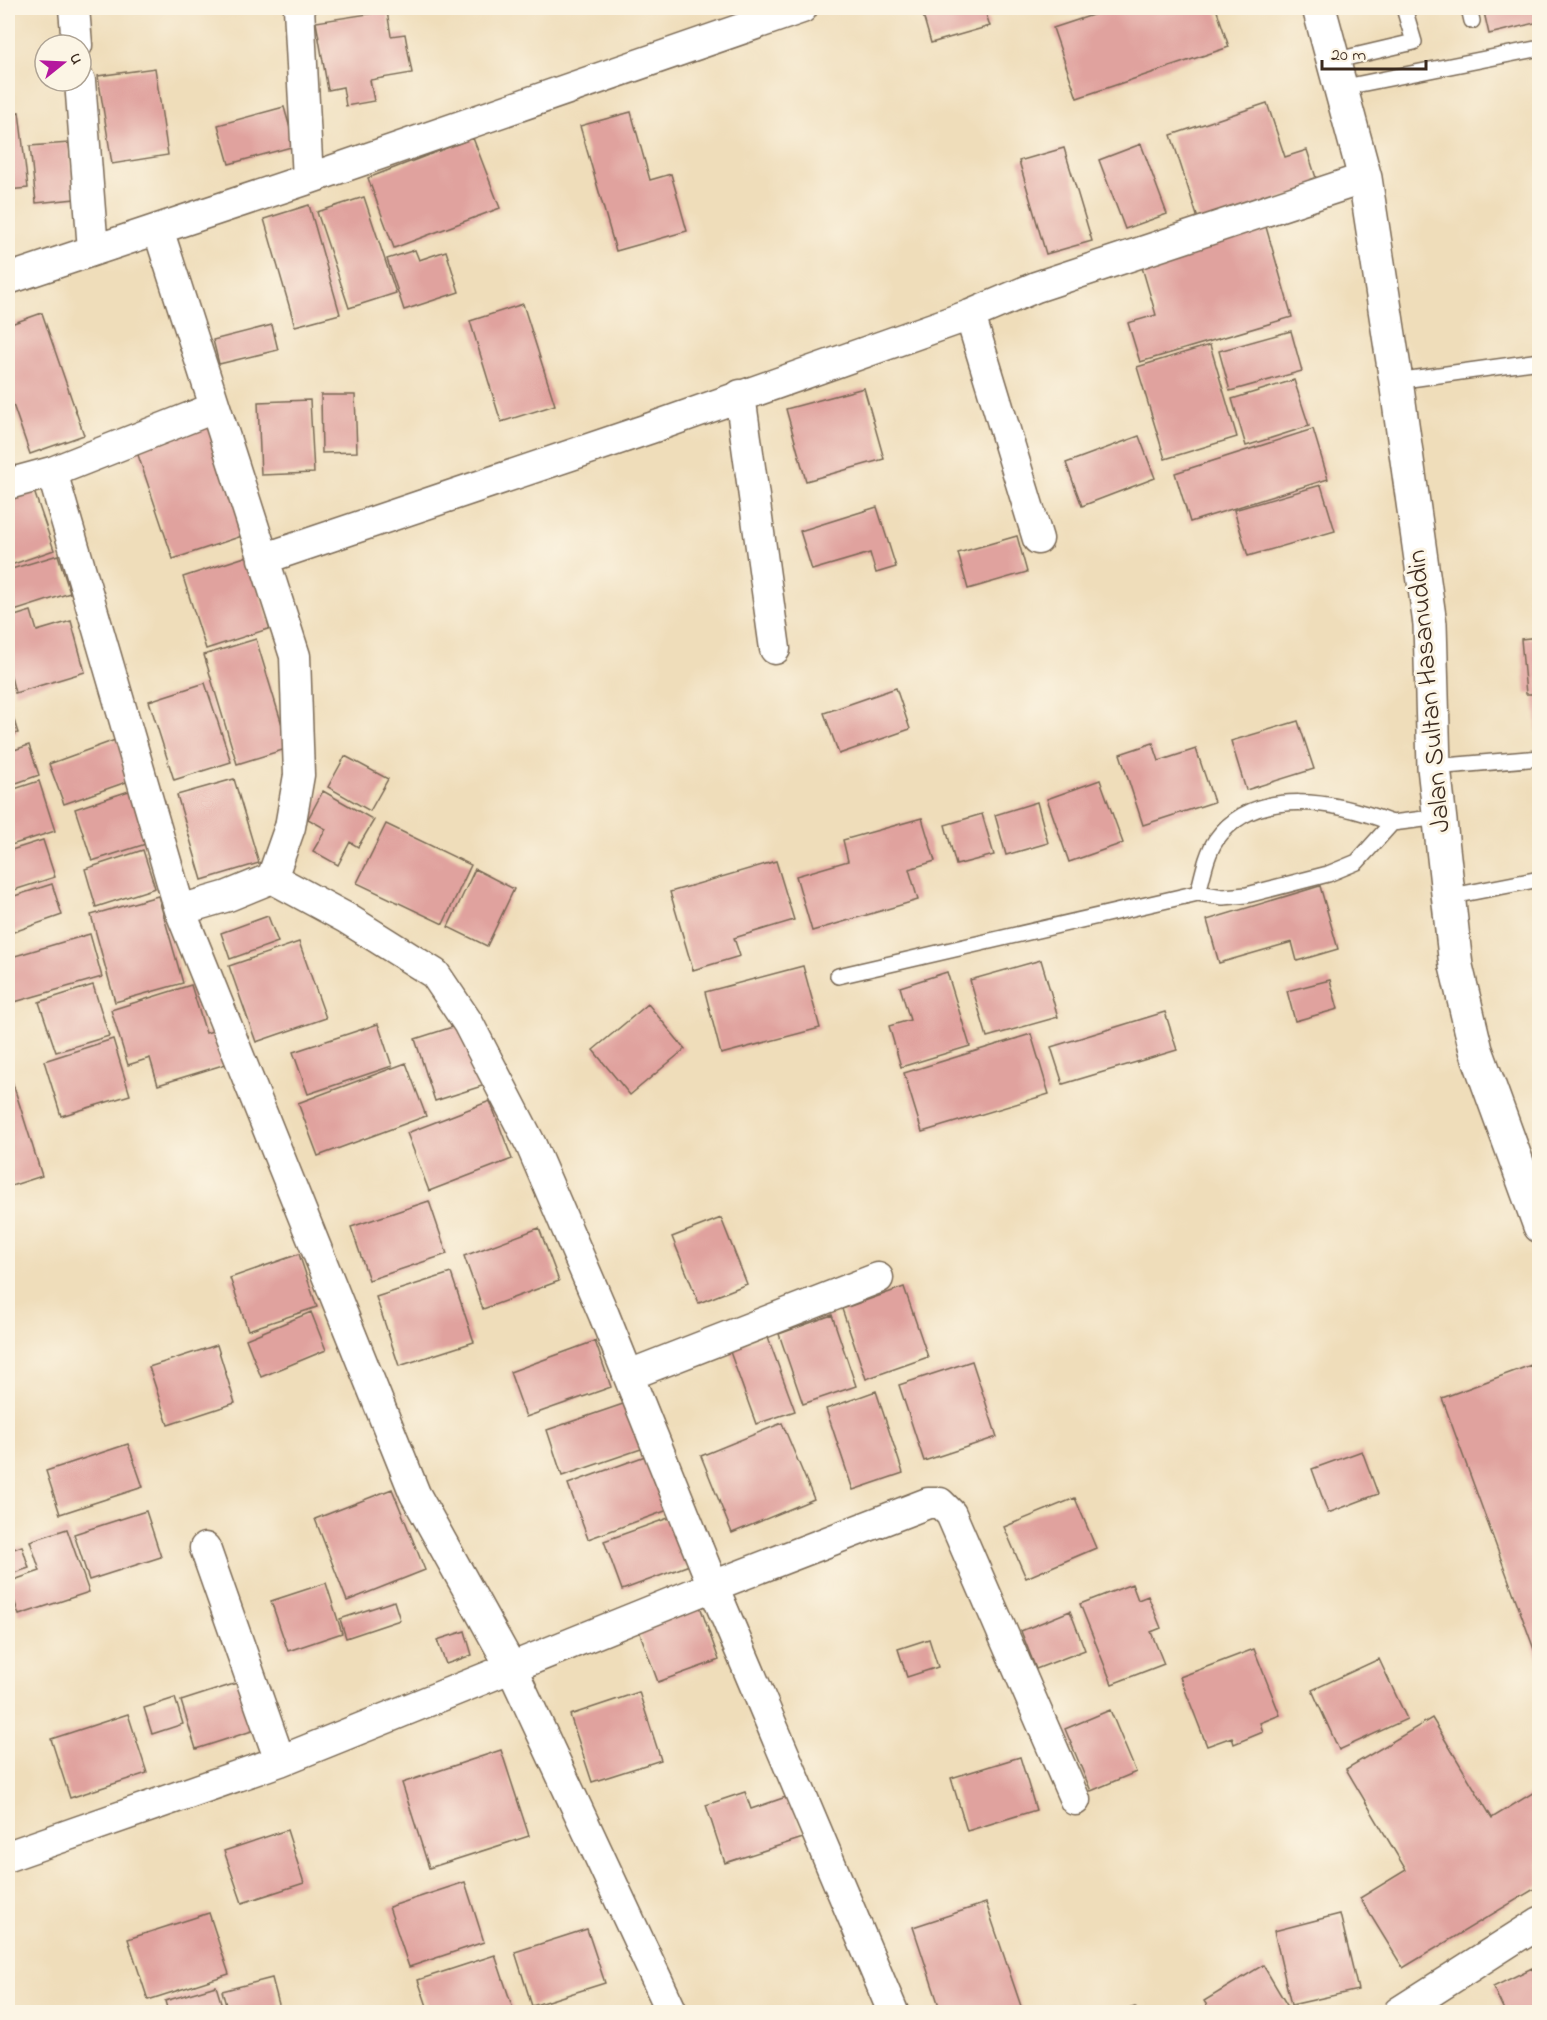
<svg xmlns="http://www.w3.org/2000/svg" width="1547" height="2020" font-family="'Indie Flower',sans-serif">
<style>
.building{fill:#e0a29e}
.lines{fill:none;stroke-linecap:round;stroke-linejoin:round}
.lane-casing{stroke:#7a6955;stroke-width:18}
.street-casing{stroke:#7a6955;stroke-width:33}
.secondary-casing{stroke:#7a6955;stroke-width:36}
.lane{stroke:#fff;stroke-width:15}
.street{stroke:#fff;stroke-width:30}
.secondary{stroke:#fff;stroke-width:33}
.labels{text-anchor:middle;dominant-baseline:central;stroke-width:6;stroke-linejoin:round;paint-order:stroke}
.street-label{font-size:27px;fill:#3b2a1e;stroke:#fcf5e5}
</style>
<rect width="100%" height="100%" fill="#fcf5e5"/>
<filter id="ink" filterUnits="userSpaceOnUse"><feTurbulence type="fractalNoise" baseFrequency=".0167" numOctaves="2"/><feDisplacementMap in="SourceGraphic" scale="12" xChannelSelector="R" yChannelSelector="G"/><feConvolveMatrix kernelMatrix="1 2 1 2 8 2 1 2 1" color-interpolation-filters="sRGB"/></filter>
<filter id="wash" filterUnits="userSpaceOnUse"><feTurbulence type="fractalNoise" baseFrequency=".008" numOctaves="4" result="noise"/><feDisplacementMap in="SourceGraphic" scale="24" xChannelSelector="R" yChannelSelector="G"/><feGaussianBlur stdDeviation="1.35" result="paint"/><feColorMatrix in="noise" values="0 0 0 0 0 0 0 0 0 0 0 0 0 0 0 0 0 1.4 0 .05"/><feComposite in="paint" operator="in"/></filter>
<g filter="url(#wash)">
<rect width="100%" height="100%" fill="#efddba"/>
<g id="blocks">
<path class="building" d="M921,8H984L990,26L931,43Z
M1114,8H1216L1229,47L1077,98L1053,28Z
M1483,8H1539V22L1489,34Z
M387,11L391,36L405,34L412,73L370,80L374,101L346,106L343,87L328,90L316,22Z
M155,68L168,155L112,164L98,76Z
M1267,103L1285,157L1307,150L1319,187L1200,225L1171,135Z
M284,107L295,146L229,164L218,125Z
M19,112L28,188L8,190V114Z
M631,112L650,180L671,174L687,231L616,251L580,126Z
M473,138L500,208L394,248L368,178Z
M69,143L75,199L36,203L30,146Z
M1141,144L1167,214L1125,229L1099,160Z
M1064,148L1092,241L1046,254L1019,161Z
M364,197L396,293L349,308L317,212Z
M309,205L340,314L295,326L264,219Z
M1264,220L1292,317L1140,362L1128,323L1156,315L1139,257Z
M415,250L419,260L446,251L459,292L404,310L387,259Z
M523,304L555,405L501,422L470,321Z
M42,313L84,435L30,454L8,390V325Z
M272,325L278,350L219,364L213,340Z
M1291,331L1302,371L1230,391L1219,351Z
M1210,345L1237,437L1165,459L1137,367Z
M1294,380L1309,426L1246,446L1232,399Z
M864,388L884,459L806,481L786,409Z
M321,395H355L357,452L322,453Z
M310,400L314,473L261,475L258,402Z
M211,424L248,534L173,559L136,449Z
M1313,429L1328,479L1190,522L1175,473Z
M1139,436L1155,478L1082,506L1066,463Z
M1321,485L1335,531L1248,556L1234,510Z
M34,491L54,550L8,566V500Z
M877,507L896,567L876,573L870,553L812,570L800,531Z
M1017,536L1027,572L968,589L958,553Z
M58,555L70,593L8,613V570Z
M248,556L271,628L206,649L183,577Z
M31,611L37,631L71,621L85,672L15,693L8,665V618Z
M1539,637V732H1537L1534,694H1526L1521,639Z
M256,639L289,748L237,764L204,655Z
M205,683L231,762L174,780L149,701Z
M896,688L910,729L839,754L824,713Z
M8,701L18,733L8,736Z
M1298,721L1314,769L1246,790L1231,741Z
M118,739L132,780L64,804L49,764Z
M1153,743L1159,761L1196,749L1214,802L1143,825L1120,754Z
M29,745L39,775L8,786V752Z
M345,756L388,779L370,811L328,787Z
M234,779L259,863L202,880L177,795Z
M1100,780L1123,843L1069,862L1047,799Z
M39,781L55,831L8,846V791Z
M132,790L149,843L92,861L75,809Z
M323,791L374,820L358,847L350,842L338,865L313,851L326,829L308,819Z
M1037,802L1048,843L1006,855L995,815Z
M982,814L994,855L956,865L945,825Z
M922,818L935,861L909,869L918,900L812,931L796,876L848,861L843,840Z
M386,824L471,865L443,924L357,883Z
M43,840L55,877L8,892V851Z
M143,850L155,888L96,907L85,869Z
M776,861L794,920L734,938L740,956L693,970L670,892Z
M475,869L514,889L487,946L448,927Z
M52,884L62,915L8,934V898Z
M1320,886L1338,949L1297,961L1292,942L1219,963L1207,920Z
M158,896L183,983L115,1002L91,915Z
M268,916L278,942L230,959L221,933Z
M90,934L102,977L11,1003L8,990V958Z
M299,942L326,1018L256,1042L229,966Z
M1041,960L1058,1017L987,1037L970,980Z
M803,966L820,1028L721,1054L705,992Z
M947,972L970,1046L901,1067L889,1026L910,1020L900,987Z
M1330,980L1338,1009L1295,1021L1287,991Z
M93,985L109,1036L56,1052L39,1002Z
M191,985L206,1033L216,1030L226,1064L158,1085L150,1058L128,1065L111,1010Z
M648,1004L685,1049L630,1095L593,1050Z
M1165,1012L1177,1050L1063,1084L1051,1047Z
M465,1023L485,1085L435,1101L415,1039Z
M378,1024L392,1066L308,1094L293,1052Z
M1031,1034L1049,1094L922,1132L904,1073Z
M113,1039L130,1095L61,1116L44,1061Z
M406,1063L426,1116L318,1156L298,1103Z
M8,1068L42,1176L8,1187Z
M490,1101L512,1159L429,1191L407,1133Z
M429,1201L447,1254L369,1280L351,1227Z
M721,1218L747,1284L699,1303L672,1237Z
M539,1228L559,1281L483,1309L464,1256Z
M299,1254L317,1307L248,1330L230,1278Z
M451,1273L474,1342L399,1366L376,1297Z
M904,1287L928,1357L866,1379L842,1309Z
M311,1312L326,1350L261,1377L246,1339Z
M832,1315L856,1386L803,1404L779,1334Z
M767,1335L795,1411L756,1424L729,1349Z
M595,1341L611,1387L526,1417L510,1372Z
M217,1345L235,1403L168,1425L149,1367Z
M972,1361L997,1437L924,1461L899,1385Z
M1531,1365L1539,1387V1663L1442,1398Z
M876,1391L903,1473L853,1490L826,1409Z
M629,1402L644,1448L562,1476L547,1430Z
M782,1423L814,1499L732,1533L701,1456Z
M128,1444L143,1487L60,1514L46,1471Z
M1362,1451L1378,1494L1328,1513L1312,1469Z
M648,1455L668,1510L588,1539L568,1484Z
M392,1489L425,1570L347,1601L315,1519Z
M1075,1498L1096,1548L1026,1578L1004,1527Z
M146,1511L161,1557L89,1580L74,1534Z
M674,1516L692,1564L622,1590L604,1541Z
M67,1529L89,1592L19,1615L8,1582L40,1571L30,1541Z
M22,1546L29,1568L8,1575V1551Z
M326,1583L342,1633L288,1651L271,1601Z
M1132,1584L1138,1600L1148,1596L1161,1628L1151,1632L1164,1664L1112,1684L1080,1604Z
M394,1601L400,1620L346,1638L340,1619Z
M700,1606L719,1660L658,1682L638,1628Z
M1070,1611L1085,1650L1036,1669L1021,1631Z
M465,1631L472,1655L446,1664L437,1640Z
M929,1639L938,1667L907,1677L898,1649Z
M1254,1649L1280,1715L1260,1723L1263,1732L1234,1744L1232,1737L1207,1746L1180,1677Z
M1379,1659L1407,1719L1339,1750L1312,1690Z
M240,1682L255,1730L196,1749L181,1701Z
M639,1692L661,1760L592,1782L570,1715Z
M175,1698L183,1724L152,1734L144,1708Z
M1110,1710L1136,1772L1091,1791L1065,1729Z
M128,1714L147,1773L70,1798L51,1739Z
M1432,1718L1492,1818L1539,1789V1886L1403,1968L1360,1898L1406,1870L1346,1769Z
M501,1750L529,1836L429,1868L402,1783Z
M1020,1757L1036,1810L967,1831L951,1778Z
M745,1792L751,1809L789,1796L803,1838L725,1863L706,1805Z
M287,1830L304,1883L242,1903L224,1851Z
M465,1882L484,1942L409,1967L389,1907Z
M986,1903L1023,2012H941L913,1927Z
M209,1913L229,1974L148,2000L128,1939Z
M1340,1914L1358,1990L1291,2005L1274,1931Z
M587,1929L605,1983L532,2006L515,1952Z
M495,1955L513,2009L502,2012H429L418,1980Z
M1263,1965L1291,2012H1211L1204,2001Z
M1532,1968L1539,1983V2012H1505L1493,1987Z
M272,1978L281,2012H228L222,1991Z
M216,1986L224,2012H168L165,2001Z
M1135,2007L1138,2012H1119Z"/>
</g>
</g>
<g filter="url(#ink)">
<use href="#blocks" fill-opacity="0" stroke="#7a6955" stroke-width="1.5"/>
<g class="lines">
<g class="lane-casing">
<path id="lane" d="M1469,8L1472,21
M1333,61L1414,42L1404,8
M1340,88L1540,48
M1396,381L1540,361
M1434,767L1540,758
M1198,893C1203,875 1206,855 1216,840C1255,784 1339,802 1392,823
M1447,897L1540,879
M838,976L1198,893L1223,897L1247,895L1328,874L1357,862L1392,823L1440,817"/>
</g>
<g class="street-casing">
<path id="street" d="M74,8L77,45
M299,8L308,179
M80,81L93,250
M8,279L308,179L802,8
M970,315L1038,539
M740,395L775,649
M52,472L180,910L415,1494L511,1667L672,2012
M8,484L52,472L214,408
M263,559L651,428L970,315L1036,287L1365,178
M180,910L228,896L272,878
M629,1375L878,1278
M205,1548L280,1761
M8,1856L280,1761L713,1586L604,1315L531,1145L468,1023L435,974L346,918L272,878L290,827L299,775L295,656L158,229
M893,2012L713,1586L928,1503H940L951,1514L1075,1800
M1399,2012L1540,1922"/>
</g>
<g class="secondary-casing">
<path id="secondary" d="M1319,8L1365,178L1396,381L1430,624L1434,767L1456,966L1476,1050L1540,1226"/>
</g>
<use href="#lane" class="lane"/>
<use href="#street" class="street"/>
<use href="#secondary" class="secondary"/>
</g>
</g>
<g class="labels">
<g class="street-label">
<text transform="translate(1430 691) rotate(-95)">Jalan Sultan Hasanuddin</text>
</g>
</g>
<rect width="1547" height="2020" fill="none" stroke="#fcf5e5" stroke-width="30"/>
<g transform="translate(63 63) rotate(72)"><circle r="28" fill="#fcf5e5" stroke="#afa495" stroke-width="1.5"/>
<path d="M0-4.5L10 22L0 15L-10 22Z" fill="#b5179e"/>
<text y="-9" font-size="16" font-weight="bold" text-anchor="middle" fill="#3b2a1e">U</text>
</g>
<path d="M1322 60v9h104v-9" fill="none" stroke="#3b2a1e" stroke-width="3"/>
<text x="1331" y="60" font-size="18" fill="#3b2a1e" stroke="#fcf5e5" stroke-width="4.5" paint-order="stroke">20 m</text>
</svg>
